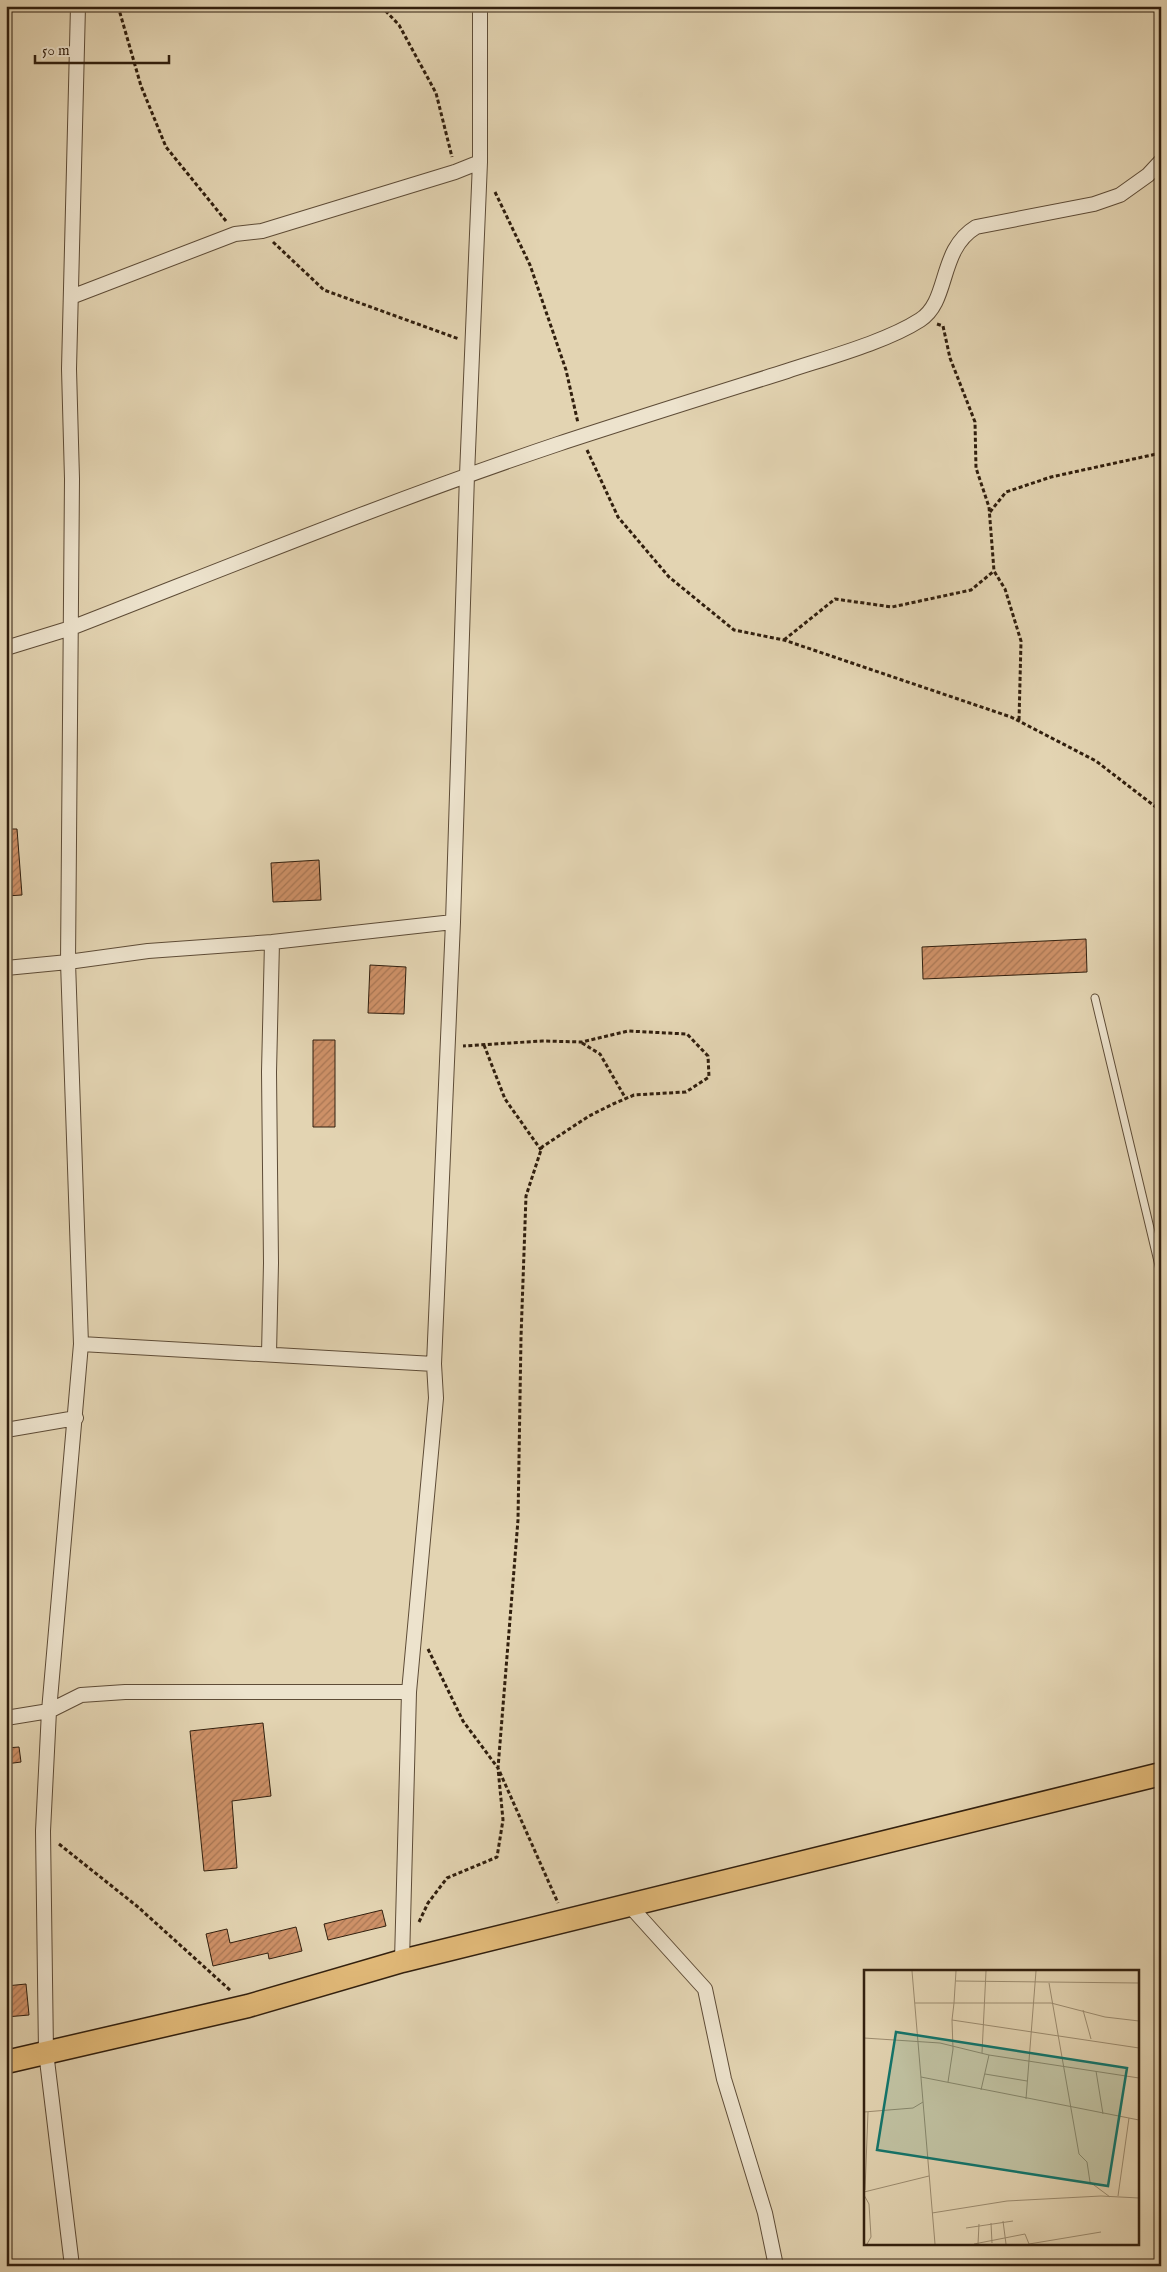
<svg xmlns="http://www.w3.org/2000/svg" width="1167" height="2272" font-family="'IM FELL English',serif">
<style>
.building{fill:url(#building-hatch);stroke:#311f0e}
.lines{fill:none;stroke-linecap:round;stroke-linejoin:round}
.lane-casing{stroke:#5e4c37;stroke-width:9}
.street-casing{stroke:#5e4c37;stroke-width:16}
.primary-casing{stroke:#311f0e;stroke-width:25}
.path{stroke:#311f0e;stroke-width:3;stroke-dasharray:4 2.5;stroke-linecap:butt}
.lane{stroke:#ede3cd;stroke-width:7}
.street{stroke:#ede3cd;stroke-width:14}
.primary{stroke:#e2ba79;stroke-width:22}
.inset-road{fill:none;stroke:#9c8c70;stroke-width:1}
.view{fill:#0f766e;fill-opacity:0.15;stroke:#0f766e;stroke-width:2.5}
.inset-edge{fill:none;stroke:#311f0e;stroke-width:2.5}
</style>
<defs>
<pattern id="building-hatch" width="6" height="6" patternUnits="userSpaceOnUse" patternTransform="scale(1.25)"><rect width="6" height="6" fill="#ce9168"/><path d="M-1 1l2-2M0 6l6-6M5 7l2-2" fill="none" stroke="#a87654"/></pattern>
</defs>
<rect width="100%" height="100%" fill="#e3d4b2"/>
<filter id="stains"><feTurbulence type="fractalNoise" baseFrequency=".004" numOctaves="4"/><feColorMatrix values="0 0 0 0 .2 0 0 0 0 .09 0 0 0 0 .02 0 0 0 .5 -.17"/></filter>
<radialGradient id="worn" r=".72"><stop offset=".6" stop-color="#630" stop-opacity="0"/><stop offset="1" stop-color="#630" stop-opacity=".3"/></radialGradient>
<path class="building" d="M6,829H17L22,895L6,896Z
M319,860L321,900L273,902L271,863Z
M1086,939L1087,972L923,979L922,947Z
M370,965L406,967L404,1014L368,1013Z
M313,1040H335V1127H313Z
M263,1723L271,1796L232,1801L237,1868L204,1871L190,1731Z
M19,1747L21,1762L6,1764V1748Z
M382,1910L386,1926L328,1940L324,1924Z
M296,1927L302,1951L269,1959L268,1953L213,1966L206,1934L227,1929L230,1943Z
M26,1984L29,2015L6,2017V1986Z"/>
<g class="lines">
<g class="lane-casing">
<path id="lane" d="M1095,998L1161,1274"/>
</g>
<g class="street-casing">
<path id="street" d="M71,297L235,234L262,231L455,172L480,162
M6,648L71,628C233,565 394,499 558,444C634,419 711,395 787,371C826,358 886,342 920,320C950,301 938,250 976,227L1094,204L1120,195L1148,175L1161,161
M6,968L68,962L148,951L272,942L453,922
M81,1344L434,1364
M269,1354L271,1263L269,1072L272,942
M6,1430L76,1418
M6,1718L49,1711L81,1695L125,1692H409
M630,1906L705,1989L724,2079L765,2213L776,2266
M402,1961L409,1692L436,1398L434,1364L453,922L467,475L480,162V6
M72,2266L46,2052L43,1831L49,1711L81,1344L68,962L72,479L69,369L78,6"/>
</g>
<g class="primary-casing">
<path id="primary" d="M6,2062L248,2006L402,1961L1161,1774"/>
</g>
<path class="path" d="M118,6L141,86L166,147L226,221
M381,6L399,25L436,93L452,157
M495,192L530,265L566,370L578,423
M273,242L324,290L459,339
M937,324L943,326L950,358L975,422L976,468L989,507L994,571L1005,589L1021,641L1019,721
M587,450L618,517L669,577L734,630L784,640L1011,717L1096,761L1161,811
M990,512L1006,492L1051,477L1161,453
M784,640L835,599L892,607L971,590L994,571
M582,1043L600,1054L626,1099
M484,1045L505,1099L541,1150
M428,1649L463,1721L498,1768L558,1903
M59,1844L138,1907L231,1991
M419,1922L428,1903L447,1878L497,1857L503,1820L498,1768L518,1520L521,1337L526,1196L541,1150L542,1147L589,1116L613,1104L634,1095L686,1092L709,1077L708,1056L687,1034L628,1031L582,1042L542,1041L463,1046"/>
<use href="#lane" class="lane"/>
<use href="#street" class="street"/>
<use href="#primary" class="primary"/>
</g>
<g transform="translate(864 1970)">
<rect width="275" height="275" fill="#e3d4b2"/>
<path class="inset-road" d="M48,1L71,274M92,1L90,33H187L241,47L275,51M92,11L275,13M185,13L215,184L223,192L226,212L246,227M51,33H90L88,50L275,78M219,40L227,69M0,68L76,73L125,85L275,108M118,83L122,1M232,101L239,144M121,104L163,111M57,107L275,150M84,112L89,79L88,50M117,120L125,85M162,129L172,1M0,142L49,138L59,132M1,220L4,142M0,222L65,206M0,225L5,234L7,267L3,274M254,226L265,148M68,243L143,231L237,226L275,228M139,251L142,274M127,253L128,273M102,258L149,251M110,274L161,264L165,274M114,274L115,254M165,274L237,262"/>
<path class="view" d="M32,62L263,98L244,216L13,180Z"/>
<rect width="275" height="275" class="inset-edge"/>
</g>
<rect width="1167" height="2272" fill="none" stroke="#e3d4b2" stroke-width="25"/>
<rect x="8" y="8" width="1152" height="2257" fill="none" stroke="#311f0e" stroke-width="2.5"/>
<rect x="12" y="12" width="1142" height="2247" fill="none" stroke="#311f0e"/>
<path d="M35 55v8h134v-8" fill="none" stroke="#311f0e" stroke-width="2.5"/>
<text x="42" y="55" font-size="15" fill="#311f0e" stroke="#ede3cd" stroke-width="4" paint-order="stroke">50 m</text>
<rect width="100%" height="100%" filter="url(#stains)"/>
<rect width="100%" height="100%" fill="url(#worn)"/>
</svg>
